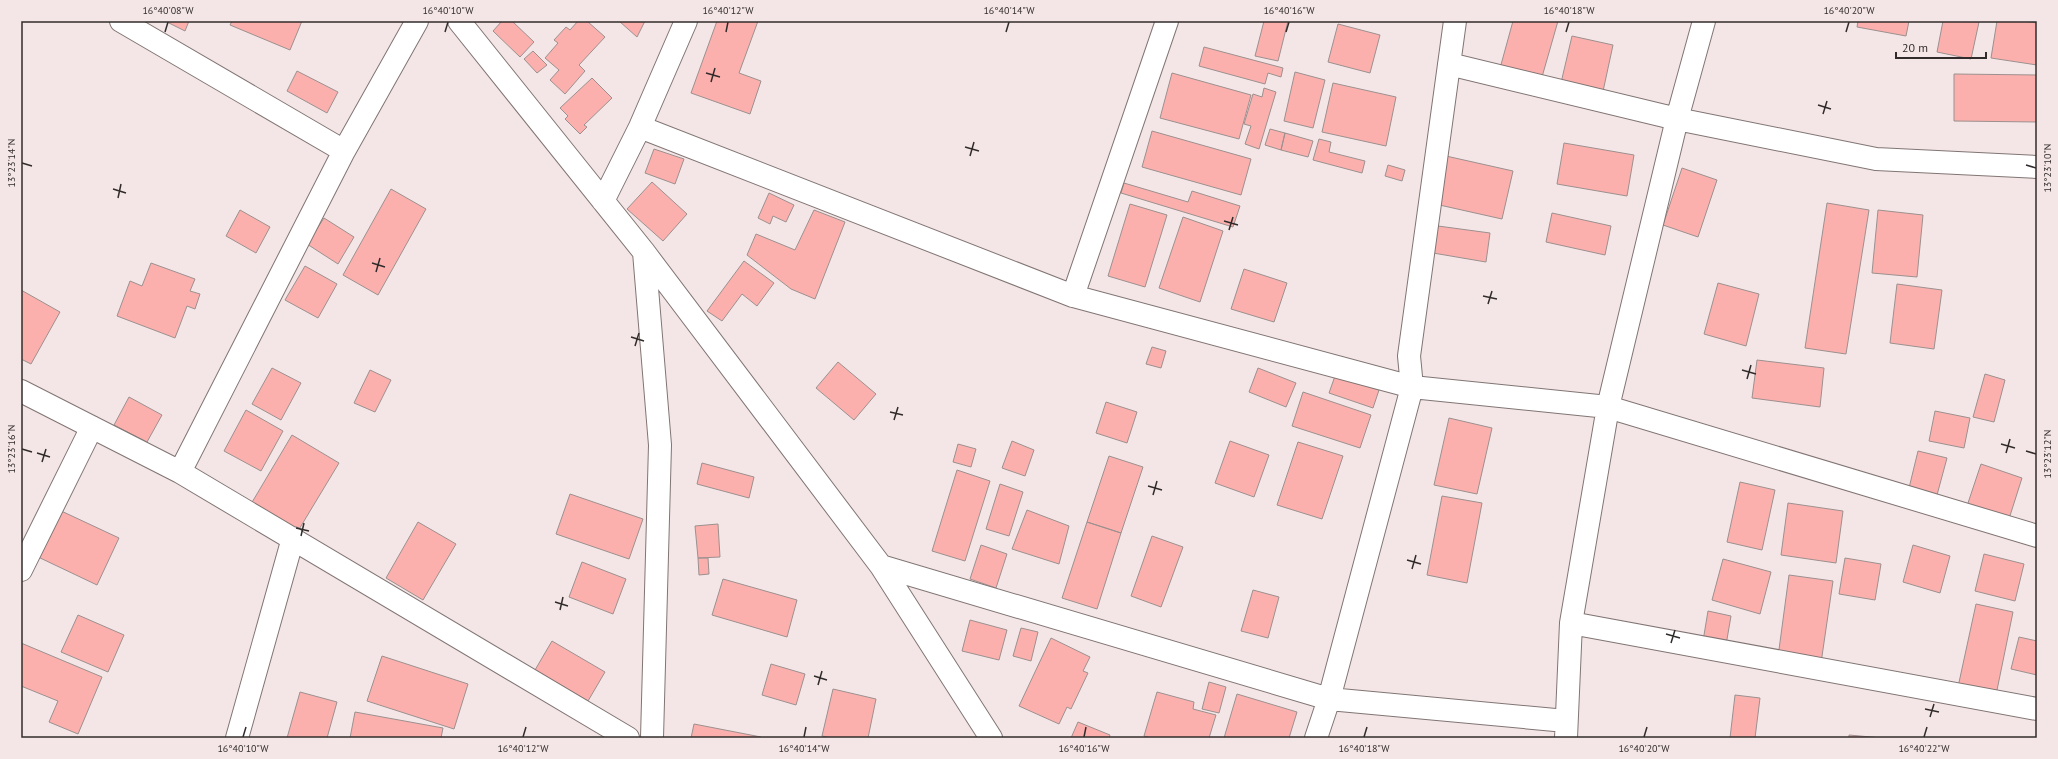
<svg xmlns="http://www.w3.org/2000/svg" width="2058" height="759" font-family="'PT Sans',sans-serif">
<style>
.building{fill:#fcb0ad;stroke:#9c908f}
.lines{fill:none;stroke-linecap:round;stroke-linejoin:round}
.minor-casing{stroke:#817574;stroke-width:24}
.minor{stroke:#fff;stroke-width:22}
.ticks{fill:none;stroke:#312c2b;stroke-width:1.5}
.neatline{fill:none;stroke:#312c2b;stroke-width:1.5}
.ticks-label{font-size:10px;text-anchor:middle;fill:#312c2b}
</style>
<rect width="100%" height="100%" fill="#f4e6e6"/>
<path class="building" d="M165,21H189L185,31Z
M232,21H302L290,50L230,25Z
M502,21H512L534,42L520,57L493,31Z
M578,21H587L605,37L579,65L585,71L565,94L550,80L559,70L545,58L558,43L554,40L566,27L570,30Z
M619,21H645L637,37Z
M717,21H758L739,73L761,81L750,114L691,93Z
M1264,21H1288L1278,61L1255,56Z
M1513,21H1558L1540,84L1499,72Z
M1858,21H1909L1906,36L1857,27Z
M1943,21L1979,22L1971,59L1937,52Z
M1997,21H2022L2037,23V65L1991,58Z
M1338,24L1380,35L1370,73L1328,62Z
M1572,36L1613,45L1602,96L1560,87Z
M1204,47L1283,68L1281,77L1268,73L1265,84L1199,66Z
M533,51L547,65L537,73L524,59Z
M297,71L338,92L327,113L287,91Z
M1295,72L1325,80L1313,128L1284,121Z
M1172,73L1251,95L1239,139L1160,118Z
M1954,74L2037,75V122L1954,121Z
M592,78L612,98L584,125L587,127L580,134L565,119L568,116L560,108Z
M1333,83L1396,97L1386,146L1322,132Z
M1264,88L1276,92L1259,149L1245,144L1251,126L1244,124L1253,94L1262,97Z
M1270,129L1285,133L1281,150L1265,145Z
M1152,131L1251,159L1241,195L1142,167Z
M1285,133L1313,141L1308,157L1281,150Z
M1319,139L1331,142L1329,152L1365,161L1362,173L1313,160Z
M1564,143L1634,155L1627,196L1557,184Z
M654,149L684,159L675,184L645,173Z
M1446,156L1513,171L1502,219L1435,204Z
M1388,165L1405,170L1402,181L1385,176Z
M1682,168L1717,180L1698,237L1663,225Z
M652,182L687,214L663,241L627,209Z
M1124,183L1188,202L1192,191L1240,206L1233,227L1121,193Z
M391,189L426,209L378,295L343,275Z
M769,193L794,205L786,222L773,216L770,224L758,218Z
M1827,203L1869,210L1846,354L1805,348Z
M1130,204L1167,215L1145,287L1108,276Z
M240,210L270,227L256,253L226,236Z
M814,210L845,222L815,299L791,289L747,255L756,234L795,250Z
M1878,210L1923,215L1917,277L1872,273Z
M1552,213L1611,226L1605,255L1546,242Z
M1183,217L1223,231L1200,302L1159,288Z
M324,218L354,237L338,264L307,244Z
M1438,226L1490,233L1486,262L1433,253Z
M744,261L774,283L757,306L742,294L722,321L707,311Z
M151,263L195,279L190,291L200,294L195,309L187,306L175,338L117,316L130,281L142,286Z
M305,266L337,284L318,318L285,300Z
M1244,269L1287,283L1274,322L1231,309Z
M1718,283L1759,294L1746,346L1704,334Z
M1897,284L1942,290L1934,349L1890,343Z
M21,290L60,312L31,364L21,359Z
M1152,347L1166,351L1161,368L1146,364Z
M1757,360L1824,368L1820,407L1752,398Z
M838,362L876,394L854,420L816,388Z
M272,368L301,383L281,420L252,404Z
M1258,368L1296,383L1286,407L1249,392Z
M370,370L391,380L375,412L354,403Z
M1985,374L2005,380L1994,422L1973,417Z
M1335,376L1379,390L1373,408L1329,393Z
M1303,392L1371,415L1360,448L1292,426Z
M129,397L162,415L147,442L114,425Z
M1106,402L1137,412L1127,443L1096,433Z
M246,410L283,431L261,471L224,451Z
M1935,411L1970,418L1964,448L1929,441Z
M1449,418L1492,428L1477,494L1434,485Z
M292,435L339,463L298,531L251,504Z
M1012,441L1034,450L1025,476L1002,468Z
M1230,441L1269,455L1254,497L1215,483Z
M1298,442L1343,456L1322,519L1277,505Z
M958,444L976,449L971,467L953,462Z
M1918,451L1947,458L1937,495L1909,488Z
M1109,456L1143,467L1121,533L1087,522Z
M702,463L754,477L749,498L697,484Z
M1981,464L2022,478L2008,522L1966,509Z
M957,470L990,481L965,561L932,551Z
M1740,482L1775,490L1762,550L1727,542Z
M1000,484L1023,492L1009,536L986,529Z
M570,494L643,519L629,559L556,534Z
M1442,496L1482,503L1467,583L1427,575Z
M1788,503L1843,511L1836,563L1781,555Z
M57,509L119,538L97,585L36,556Z
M1027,510L1069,526L1059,564L1012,549Z
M418,522L456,544L423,600L386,578Z
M1087,522L1121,533L1097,609L1062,598Z
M718,524L720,557L698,558L695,526Z
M1152,536L1183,547L1161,607L1131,596Z
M981,545L1007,554L996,588L970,579Z
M1913,545L1950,556L1940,593L1903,582Z
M1984,554L2024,564L2015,601L1975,591Z
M698,558H708L709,574L699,575Z
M1845,558L1881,564L1875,600L1839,594Z
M1723,559L1771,572L1760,614L1712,600Z
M582,562L626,579L613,614L569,597Z
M1789,575L1833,581L1821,663L1778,657Z
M723,579L797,600L787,637L712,615Z
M1253,590L1279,597L1268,638L1241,631Z
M1976,604L2013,612L1996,695L1958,687Z
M1708,611L1731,616L1726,645L1703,641Z
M78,615L124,635L108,672L61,652Z
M970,620L1007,630L999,660L962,651Z
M1021,628L1038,632L1031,661L1013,656Z
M2019,637L2037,641V675L2011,669Z
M1051,638L1090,657L1083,671L1088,673L1071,709L1067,707L1059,724L1019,706Z
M552,641L605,672L588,701L535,670Z
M21,643L102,677L78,734L49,722L58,701L21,686Z
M382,656L468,684L454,729L367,701Z
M771,664L805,674L796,705L762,695Z
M1209,682L1226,687L1219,713L1202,709Z
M833,689L876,699L868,738H832L822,736Z
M300,692L337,702L327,738H287Z
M1157,692L1194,702L1193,709L1216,715L1209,738H1151L1144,736Z
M1237,694L1297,712L1289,738H1224Z
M1735,695L1760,698L1755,738H1730Z
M355,712L443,728L441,738H350Z
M1078,722L1110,735L1109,738H1071Z
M694,724L761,737V738H691Z
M1849,735L1882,738H1849Z"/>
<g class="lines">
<g class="minor-casing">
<path id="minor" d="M121,21L344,151
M459,21L644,252L881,566L991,738
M1449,64L1677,119L1876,159L2037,167
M640,127L1073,296L1412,387L1608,407L2037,536
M603,201L640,127L686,21
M644,252L660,445L652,738
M1073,296L1167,21
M21,391L180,472L628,738
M180,472L344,151L417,21
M881,566L1329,699L1566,721
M21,570L92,427
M1571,623L2037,709
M237,738L293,538
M1316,738L1329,699L1412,387L1409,356L1455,21
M1566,738L1571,623L1608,407L1677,119L1704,21"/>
</g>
<use href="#minor" class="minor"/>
</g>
<path class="ticks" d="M165,32L168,22M445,32L448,22M726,32L728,22M1006,32L1009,22M1286,32L1289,22M1566,32L1569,22M1846,32L1849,22M706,73L720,77M711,82L715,68M1818,105L1831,109M1823,114L1827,101M965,147L979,151M970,156L974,142M22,163L32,166M2026,165L2036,168M113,189L126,193M118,198L121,184M1224,221L1238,225M1229,230L1233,217M372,263L385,267M376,272L380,258M1483,296L1497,299M1488,304L1492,291M631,337L644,341M635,346L639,333M1742,370L1756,374M1747,379L1751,365M890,412L903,415M894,420L898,407M2001,444L2015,448M22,449L32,452M2026,451L2036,454M37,453L50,457M2006,453L2010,439M42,462L46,449M1148,486L1162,490M1153,495L1157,481M296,528L309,531M301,536L304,523M1407,560L1421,564M1412,569L1416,555M555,602L568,606M560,610L563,597M1666,634L1680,638M1671,643L1675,630M814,676L827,680M818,685L822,671M1925,709L1939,712M1930,717L1934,704M243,737L246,727M523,737L526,727M804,737L806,727M1084,737L1086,727M1364,737L1367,727M1644,737L1647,727M1924,737L1927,727"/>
<rect width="2058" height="759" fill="none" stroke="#f4e6e6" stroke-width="44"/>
<path d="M1896 52v6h90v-6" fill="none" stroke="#312c2b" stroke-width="2"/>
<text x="1902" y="52" font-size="12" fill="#312c2b" stroke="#f4e6e6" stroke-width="3" paint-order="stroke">20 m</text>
<rect x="22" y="22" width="2014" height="715" class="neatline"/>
<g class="ticks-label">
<text x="168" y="14">16°40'08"W</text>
<text x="448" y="14">16°40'10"W</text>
<text x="728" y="14">16°40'12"W</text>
<text x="1009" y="14">16°40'14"W</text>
<text x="1289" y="14">16°40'16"W</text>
<text x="1569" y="14">16°40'18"W</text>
<text x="1849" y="14">16°40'20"W</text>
<text transform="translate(11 163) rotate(-90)" y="4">13°23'14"N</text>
<text transform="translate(2047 168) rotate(-90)" y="4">13°23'10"N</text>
<text transform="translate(11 449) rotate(-90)" y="4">13°23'16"N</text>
<text transform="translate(2047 454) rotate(-90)" y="4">13°23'12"N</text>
<text x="243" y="752">16°40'10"W</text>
<text x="523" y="752">16°40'12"W</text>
<text x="804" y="752">16°40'14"W</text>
<text x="1084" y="752">16°40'16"W</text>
<text x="1364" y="752">16°40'18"W</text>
<text x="1644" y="752">16°40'20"W</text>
<text x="1924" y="752">16°40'22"W</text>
</g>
</svg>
